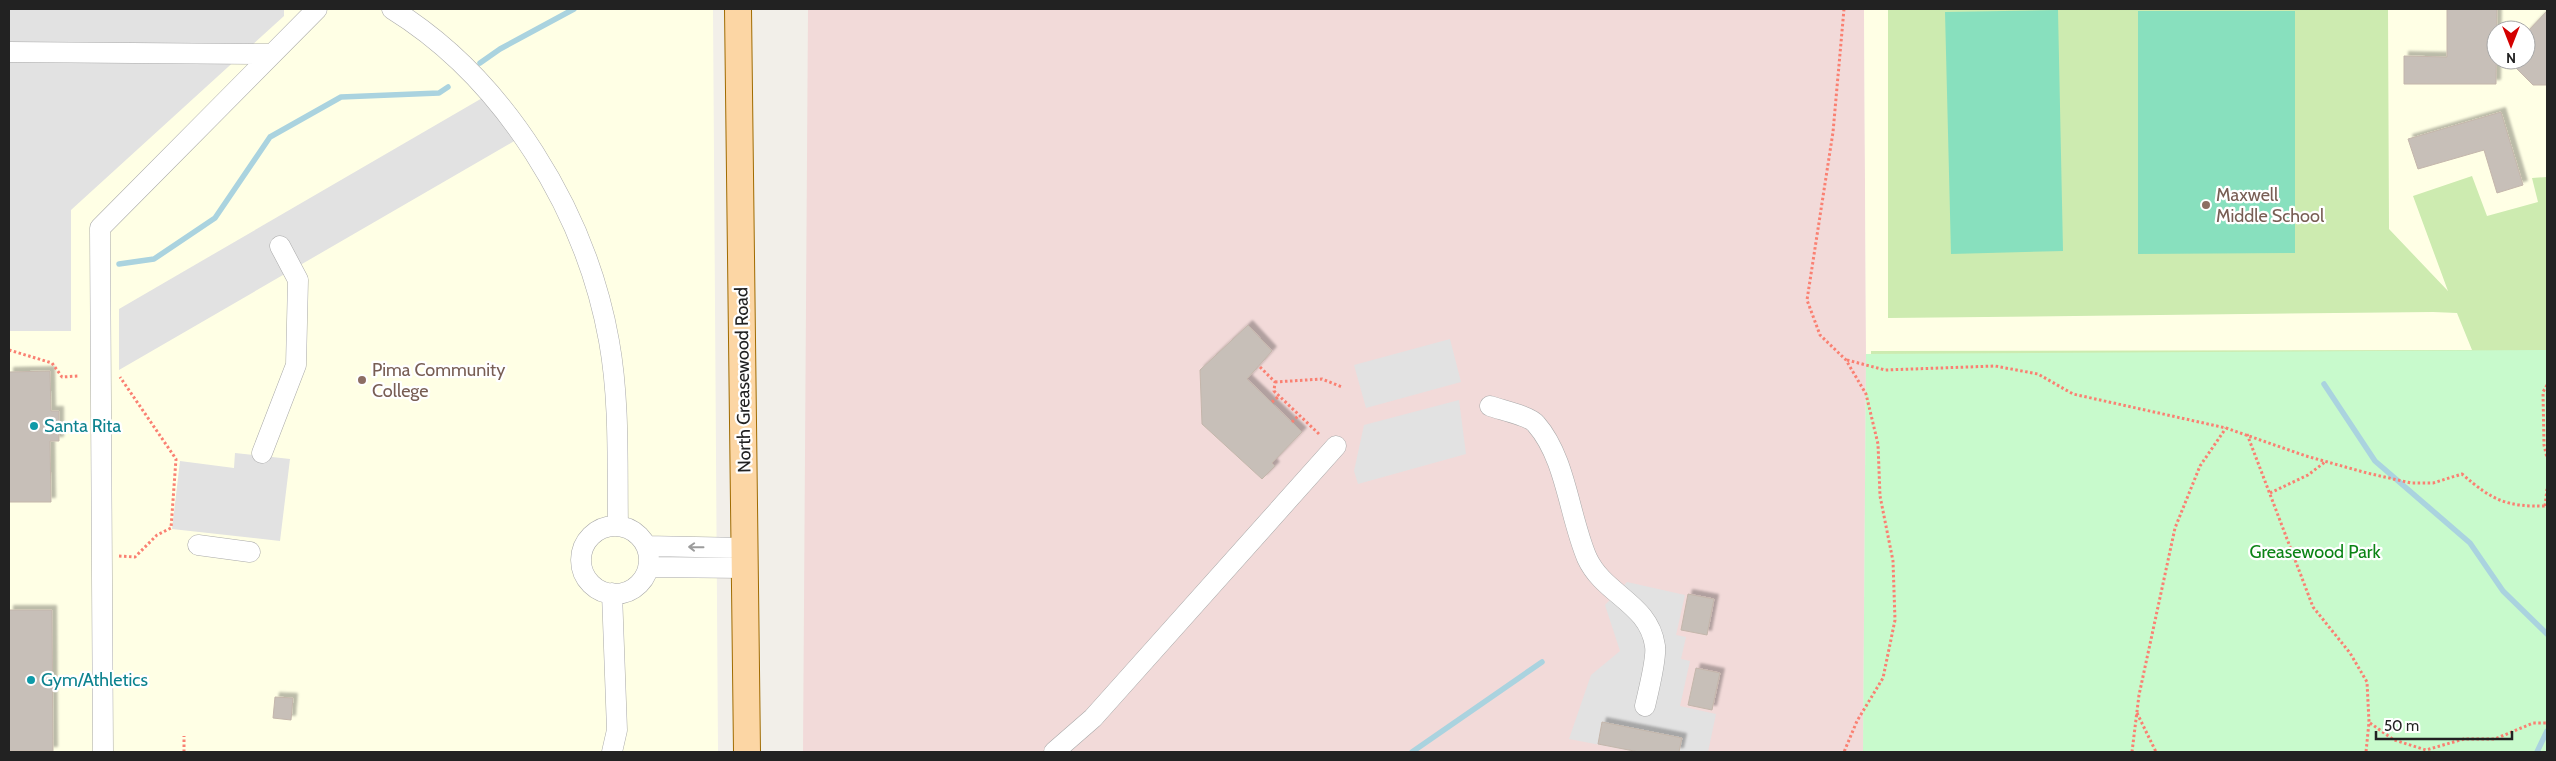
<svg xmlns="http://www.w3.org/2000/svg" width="2556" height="761" font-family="Cabin,sans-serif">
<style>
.commercial{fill:#f2dad9}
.education{fill:#ffffe5;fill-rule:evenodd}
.grass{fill:#cdebb0}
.park{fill:#c8facc}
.pitch{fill:#88e0be}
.parking{fill:#e2e2e2}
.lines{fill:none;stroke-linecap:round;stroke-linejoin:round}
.stream{stroke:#aad3df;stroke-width:5.5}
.building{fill:#c7bfb8;stroke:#c4b6ab;filter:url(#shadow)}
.minor-casing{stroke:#a9a9a9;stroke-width:21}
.major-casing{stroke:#a06b00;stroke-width:28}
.path{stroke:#fa8072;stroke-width:3;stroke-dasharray:2.5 2.5;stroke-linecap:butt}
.minor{stroke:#fff;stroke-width:20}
.major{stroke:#fcd6a4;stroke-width:26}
.oneway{stroke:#9c9c9c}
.education-dot{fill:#8d6e63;stroke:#fff;stroke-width:2}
.culture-dot{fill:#0f9aa8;stroke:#fff;stroke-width:2}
.labels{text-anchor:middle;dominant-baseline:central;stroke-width:4.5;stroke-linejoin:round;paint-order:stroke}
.education-label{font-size:18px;fill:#785e54;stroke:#fff;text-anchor:start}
.street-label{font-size:18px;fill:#222;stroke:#fff}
.culture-label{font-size:18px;fill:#0d838f;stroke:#fff;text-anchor:start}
.park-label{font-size:18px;fill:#0c8416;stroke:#fff}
</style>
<defs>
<filter id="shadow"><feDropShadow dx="4.5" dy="-4.5" stdDeviation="1" flood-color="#0004"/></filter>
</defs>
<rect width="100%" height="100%" fill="#f2efe9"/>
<path class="commercial" d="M808,9H1864L1866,354L1863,752H803Z"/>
<path class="education" d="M9,9H713L718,752H9Z
M1864,9H2547V350L1866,354ZM2496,30H2526V60H2496Z"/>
<path class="grass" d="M1888,9H2388L2389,229L2448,291L2413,196L2472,176L2487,216L2538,202L2532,178L2547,177V752H1866L1871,351L2472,350L2457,313L2433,312L1888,318Z"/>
<path class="park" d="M2547,350V752H1863L1866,354Z"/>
<path class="pitch" d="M2058,10L2063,251L1951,254L1945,12Z
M2138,11H2295V253L2138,254Z"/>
<path class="parking" d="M9,9H284V16L71,210V331H9Z
M484,97L516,140L119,370V309Z
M1450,339L1461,382L1366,408L1354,365Z
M1459,400L1466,454L1358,484L1354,471L1364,425Z
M235,453L290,459L280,541L172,529L180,461L234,468Z
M1627,582L1685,595L1676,635L1686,637L1681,659L1690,661L1680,706L1716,714L1708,752H1637L1569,739L1591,675L1620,651L1605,605Z"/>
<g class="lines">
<path class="stream" d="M480,63L500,49L574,9
M119,264L154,259L215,218L270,137L341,97L439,93L448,87
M2324,384L2375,461L2470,543L2503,591L2547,634
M1412,752L1542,662
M2537,752L2547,731"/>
</g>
<path class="building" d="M2447,9H2497L2496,84H2404V56L2447,57Z
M2547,11V85H2533L2508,60H2526V33Z
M2501,112L2523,185L2497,193L2484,150L2418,169L2408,139Z
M1248,325L1272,351L1247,379L1302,432L1272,463L1275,466L1262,479L1202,424L1200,370Z
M50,371L51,411H59V441H50L51,502H9V372Z
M1688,594L1714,599L1707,635L1681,630Z
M9,610H52L53,751H9Z
M1696,668L1720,673L1712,710L1688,705Z
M275,697L293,698L291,720L273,718Z
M1602,722L1682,738L1679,752H1639L1598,744Z"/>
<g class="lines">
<g class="minor-casing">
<path id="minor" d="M392,9C505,79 586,212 609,341C620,402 617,465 618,526
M9,52L270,54
M1490,406C1501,410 1530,416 1536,424C1566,458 1569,516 1587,558C1604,595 1649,603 1655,646C1657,658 1648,693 1645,706
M262,453L296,365L298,280L280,246
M581 560a34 34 0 1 1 68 0a34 34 0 1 1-68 0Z
M198,545L250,552
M646,546L745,548
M648,567L745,568
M612,593L617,730L612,752
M103,752L100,228L317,9
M1054,752L1093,718L1336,446"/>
</g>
<g class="major-casing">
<path id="major" d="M738,9L747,752"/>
</g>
<path class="path" d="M1844,9L1833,132L1807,300L1820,335L1846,360L1866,394L1878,444L1880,496L1893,561L1895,620L1883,678L1857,721L1844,752
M9,350L52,363L62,377L78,376
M1847,360L1885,370L1995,366L2038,374L2073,394L2226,428L2306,456L2367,473L2411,483H2433L2462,474C2493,501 2507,507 2547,506
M1260,367L1275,382L1274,391L1319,434
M1275,382L1322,379L1342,387
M2547,385L2543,392L2544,445L2547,458
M1272,402L1279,396
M1292,422L1299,415
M2247,434L2313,607L2350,653L2367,682L2369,722L2366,752
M2270,493L2308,475L2325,462
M2545,506L2547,489
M119,556L135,557L157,535L171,528L176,459L120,377
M2137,713L2156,752
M2370,723L2394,740L2426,750L2464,739H2495L2533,723H2547
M184,752V736
M2132,752L2139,695L2175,528L2200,466L2226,428"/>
<use href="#minor" class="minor"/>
<use href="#major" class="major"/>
</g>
<defs><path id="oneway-shaft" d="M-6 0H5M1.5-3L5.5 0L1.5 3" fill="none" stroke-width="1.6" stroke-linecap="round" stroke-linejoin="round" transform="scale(1.25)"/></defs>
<use class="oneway" href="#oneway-shaft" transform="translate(696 547) rotate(-179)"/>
<g class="education-dot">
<circle cx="2206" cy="205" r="5"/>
<circle cx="362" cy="380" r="5"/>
</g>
<g class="culture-dot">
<circle cx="34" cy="426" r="5"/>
<circle cx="31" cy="680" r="5"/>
</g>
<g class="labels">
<g class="education-label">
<text x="2216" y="195">Maxwell<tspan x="2216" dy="21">Middle School</tspan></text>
<text x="372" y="370">Pima Community<tspan x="372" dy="21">College</tspan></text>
</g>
<g class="street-label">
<text transform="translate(743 380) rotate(-91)">North Greasewood Road</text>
</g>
<g class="culture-label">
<text x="44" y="426">Santa Rita</text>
<text x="41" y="680">Gym/Athletics</text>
</g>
<g class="park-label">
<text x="2315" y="552">Greasewood Park</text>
</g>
</g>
<rect width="2556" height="761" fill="none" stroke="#222222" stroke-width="20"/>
<g transform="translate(2511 45) rotate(180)"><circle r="24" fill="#ffffff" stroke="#a7a7a7"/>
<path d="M0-4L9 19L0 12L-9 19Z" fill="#d40000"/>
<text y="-8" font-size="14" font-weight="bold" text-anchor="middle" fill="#222222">N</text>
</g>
<path d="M2376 731v8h136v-8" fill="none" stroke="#222222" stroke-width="2.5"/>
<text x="2384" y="731" font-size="15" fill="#222222" stroke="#ffffff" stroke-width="4" paint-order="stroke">50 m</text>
</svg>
